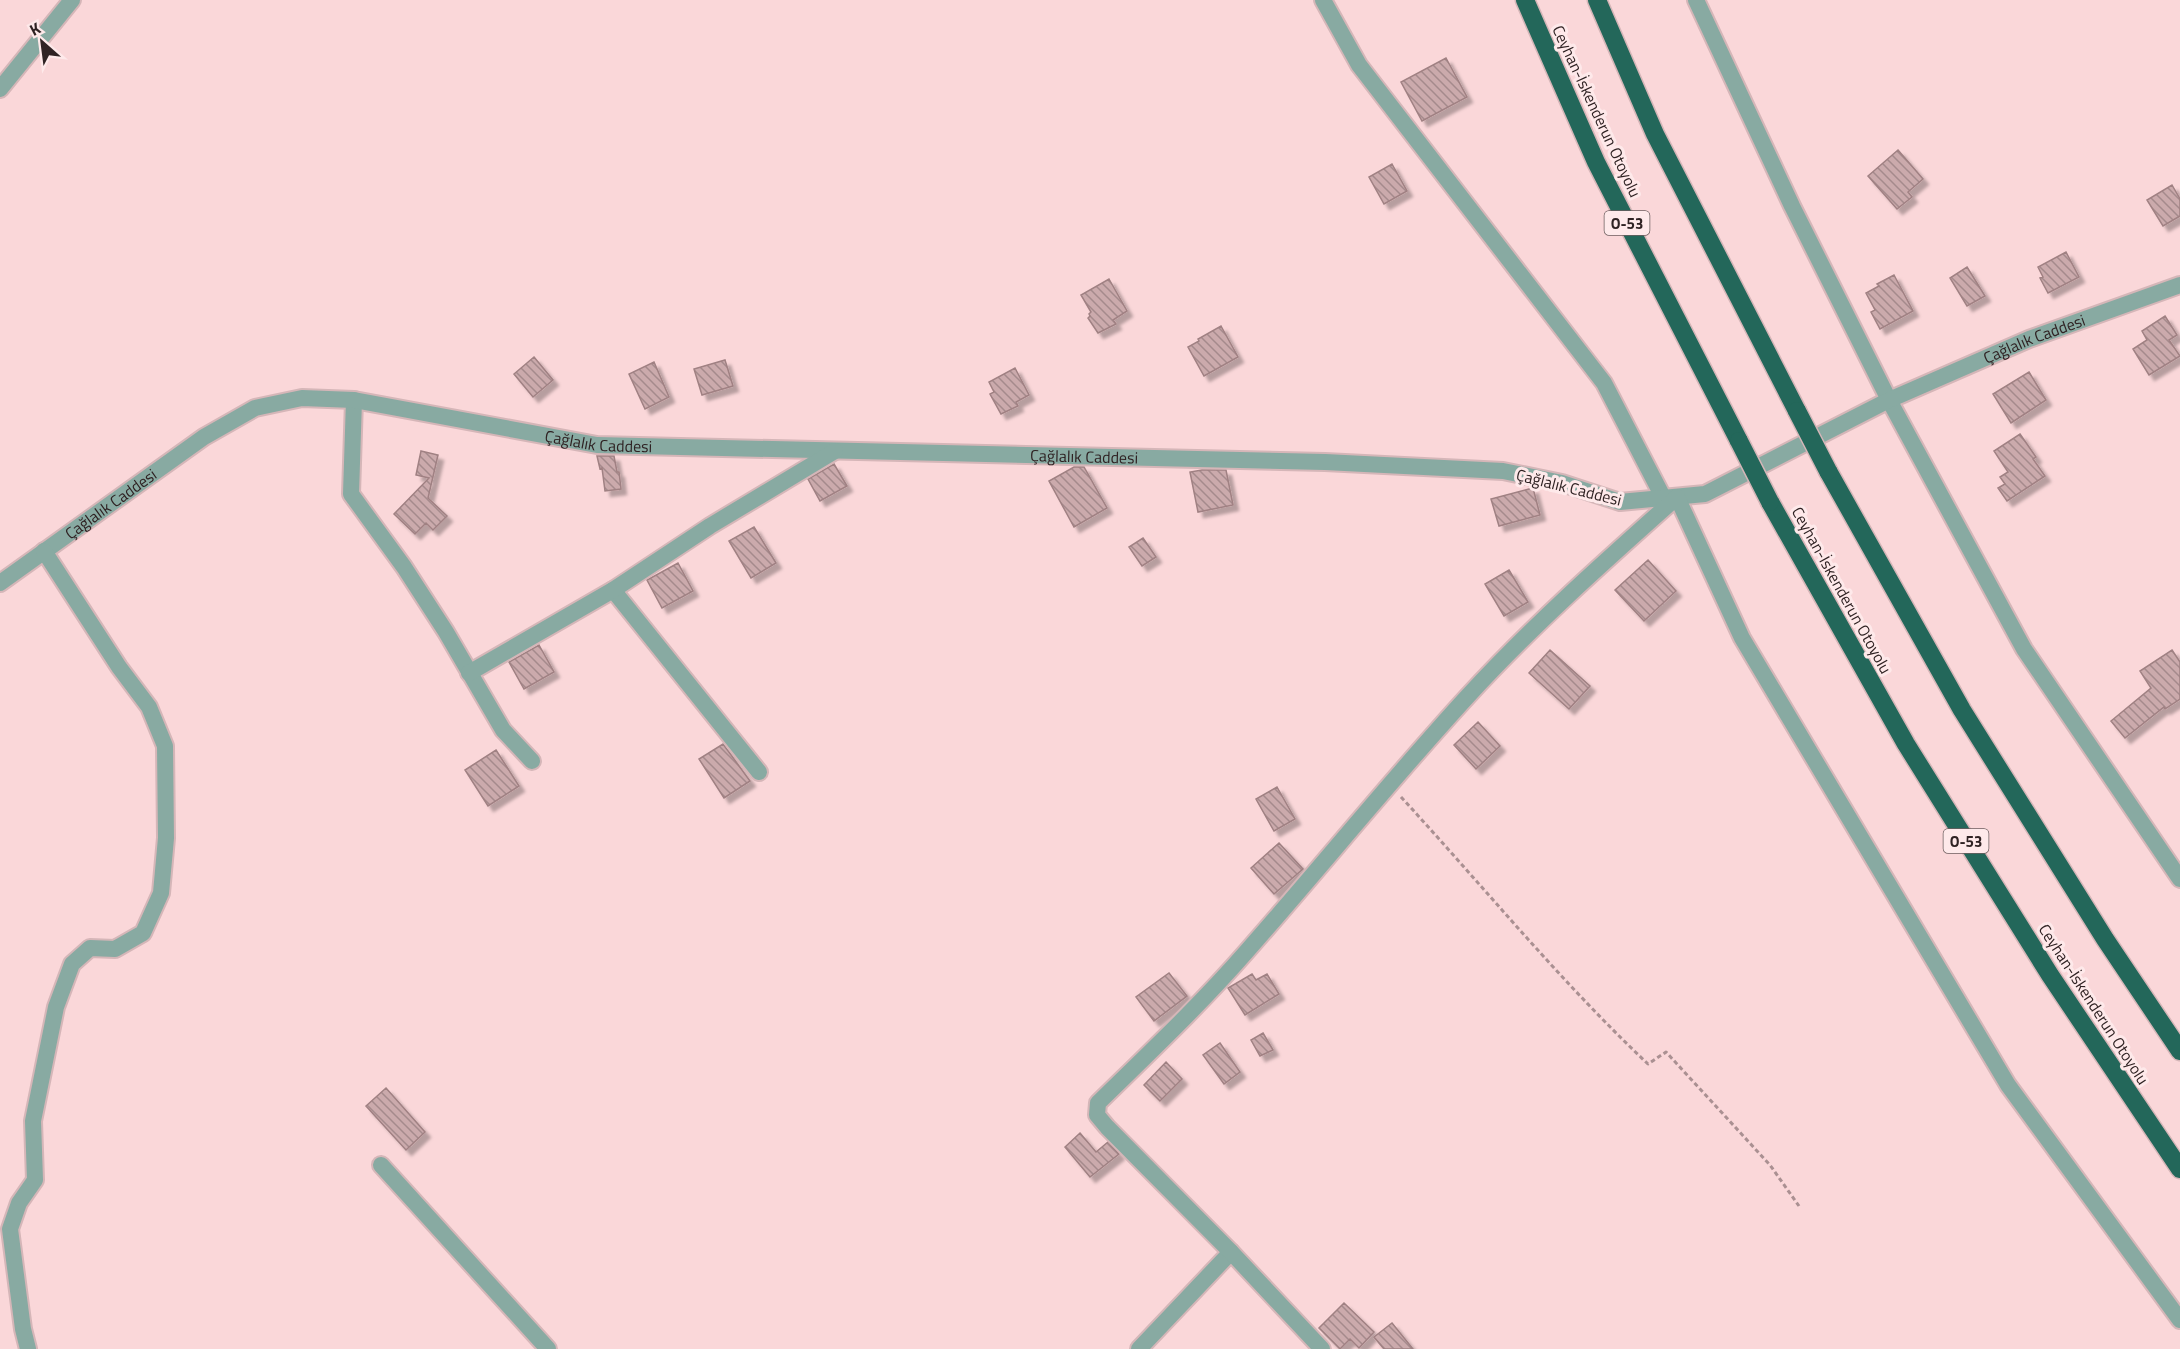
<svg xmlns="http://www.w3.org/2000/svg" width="2180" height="1349" font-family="'Titillium Web',sans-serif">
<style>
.building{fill:url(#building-back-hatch);stroke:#a08183;stroke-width:1.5;filter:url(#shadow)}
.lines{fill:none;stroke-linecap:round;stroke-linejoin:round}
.minor-casing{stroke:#d5b6b8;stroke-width:20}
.motorway-casing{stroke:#d5b6b8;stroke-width:21}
.path{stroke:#aa9092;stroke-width:3;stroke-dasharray:4.5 3;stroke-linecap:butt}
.minor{stroke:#88aaa2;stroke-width:16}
.motorway{stroke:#23675a;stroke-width:18}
.motorway-bridge-casing{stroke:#d5b6b8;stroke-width:21;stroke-linecap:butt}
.motorway-bridge{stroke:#23675a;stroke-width:18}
.labels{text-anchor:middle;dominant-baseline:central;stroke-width:6;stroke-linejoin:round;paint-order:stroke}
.shield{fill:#fee9ea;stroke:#6d5e5f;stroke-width:1.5}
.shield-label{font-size:15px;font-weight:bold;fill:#2f2223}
.street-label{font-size:16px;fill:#2f2223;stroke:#fee9ea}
</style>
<defs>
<pattern id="building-back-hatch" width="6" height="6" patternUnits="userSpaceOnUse" patternTransform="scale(1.5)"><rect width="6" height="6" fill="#cbaaac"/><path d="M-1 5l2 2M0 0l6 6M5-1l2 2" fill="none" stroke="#a58a8c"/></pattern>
<filter id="shadow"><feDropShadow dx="5.5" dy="5.5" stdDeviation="1.5" flood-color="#0004"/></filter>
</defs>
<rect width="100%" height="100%" fill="#fad7d9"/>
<path class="building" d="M1446,58L1467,97L1422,121L1401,82Z
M1898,150L1923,179L1908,192L1912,197L1897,209L1868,176Z
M1392,164L1407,191L1384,204L1369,177Z
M2172,185L2180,199V216L2163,226L2147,200Z
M2066,252L2079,277L2048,293L2040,278L2043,277L2038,267Z
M1967,267L1985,296L1967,306L1950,278Z
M1894,275L1913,311L1880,329L1871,312L1875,310L1866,293L1879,286L1877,284Z
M1109,279L1127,311L1113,320L1116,324L1098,333L1088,318L1090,316L1089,314L1091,312L1081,295Z
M2165,316L2177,335L2169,340L2180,356L2149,375L2133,349L2147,340L2142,331Z
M1221,326L1238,357L1204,376L1188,347L1199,341L1198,339Z
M534,357L553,380L533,397L514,374Z
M725,360L733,386L702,395L694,369Z
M654,362L669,397L645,409L629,374Z
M1015,368L1029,395L1016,402L1018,406L1001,414L990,394L994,392L989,382Z
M2029,372L2046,400L2011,423L1993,394Z
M2020,434L2036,457L2033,459L2045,476L2007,501L1998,488L2005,484L2000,477L2008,472L1994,451Z
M421,451L438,455L428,498L447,516L433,530L426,523L415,534L394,514L429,478L416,475Z
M597,456H614L617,472H619L621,489L605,491L602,468L600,469Z
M834,464L847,486L820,501L808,479Z
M1074,467H1084L1107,508L1074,527L1049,481Z
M1202,470H1226L1233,505L1198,512L1190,472Z
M1533,488L1540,515L1499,526L1491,499Z
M754,527L776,563L751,578L729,541Z
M1143,538L1156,557L1142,566L1129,547Z
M1648,560L1676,591L1644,621L1615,590Z
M678,563L693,591L662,608L647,580Z
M1509,570L1528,602L1504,616L1485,584Z
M539,645L554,672L524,689L509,662Z
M1550,650L1590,686L1569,709L1529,673Z
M2172,650L2180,662V699L2165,709L2164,707L2125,738L2111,721L2151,688L2140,671Z
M1478,722L1500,746L1476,769L1454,745Z
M723,744L750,781L724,798L699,759Z
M496,750L519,786L488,806L465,770Z
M1277,787L1295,819L1274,831L1256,799Z
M1279,843L1303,869L1274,894L1251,868Z
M1169,973L1187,996L1154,1021L1136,997Z
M1252,974L1256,980L1267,974L1279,994L1245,1015L1228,988Z
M1263,1033L1273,1050L1260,1056L1251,1040Z
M1220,1043L1240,1072L1224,1084L1203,1055Z
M1166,1062L1182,1079L1160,1101L1144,1085Z
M386,1088L425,1132L406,1150L366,1106Z
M1080,1133L1096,1152L1108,1142L1119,1154L1090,1177L1065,1147Z
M1344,1303L1374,1332L1359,1348L1350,1339L1340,1349L1319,1328Z
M1392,1323L1413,1349H1384L1374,1337Z"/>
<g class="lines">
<g class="minor-casing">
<g id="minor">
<path d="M1323,0L1359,65L1604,383L1664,499"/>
<path d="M1696,0L1792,206L1889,400L2024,649L2180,879"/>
<path d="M0,89L72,0"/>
<path d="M354,400L351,494L404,567L446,632L503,730L532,761"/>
<path id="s1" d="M0,583L204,437L255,408L302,398L354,400L597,445L1325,462L1503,471L1562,483L1620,502L1705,494L1889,400L2029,339L2180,285"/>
<path d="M613,590L759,772"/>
<path d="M469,673L613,590L710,526L835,451"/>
<path d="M381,1165L548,1349"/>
<path d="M28,1349L23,1329L10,1229L19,1203L35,1180L33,1121L56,1007L72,964L90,948L115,949L143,933L161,893L166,838L165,746L149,707L119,667L44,551"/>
<path d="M1139,1349L1231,1252"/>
<path d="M1322,1349L1231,1252L1107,1127L1097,1115L1098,1103C1148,1054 1200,1005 1247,951C1321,867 1391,780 1467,697C1532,626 1604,562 1677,497L1742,638L2008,1085L2180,1320"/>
</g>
</g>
<g class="motorway-casing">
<path id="motorway" d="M1525,0L1596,162L1739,441
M1597,0L1655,134L1797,411
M1828,471L1962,710L2105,939L2180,1051
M1770,502L1906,744L2050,975L2180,1169"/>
</g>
<path class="path" d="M1401,797C1483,886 1560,981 1648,1064L1666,1052L1770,1165L1799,1206"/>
<use href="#minor" class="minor"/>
<use href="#motorway" class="motorway"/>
<g class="motorway-bridge-casing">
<path id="motorway-bridge" d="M1797,411L1828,471
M1739,441L1770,502"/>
</g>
<use href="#motorway-bridge" class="motorway-bridge"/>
</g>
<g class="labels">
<g class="shield">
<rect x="1604.5" y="211" width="45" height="24" rx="4.5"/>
<rect x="1943.5" y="829" width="45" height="24" rx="4.5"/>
</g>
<g class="shield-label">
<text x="1627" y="223">O-53</text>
<text x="1966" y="841">O-53</text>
</g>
<g class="street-label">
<text transform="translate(1597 111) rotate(65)">Ceyhan-İskenderun Otoyolu</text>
<text stroke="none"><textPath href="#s1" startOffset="2134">Çağlalık Caddesi</textPath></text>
<text stroke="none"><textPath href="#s1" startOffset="658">Çağlalık Caddesi</textPath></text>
<text stroke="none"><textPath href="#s1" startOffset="1144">Çağlalık Caddesi</textPath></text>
<text transform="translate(1569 487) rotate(14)">Çağlalık Caddesi</text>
<text stroke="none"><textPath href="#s1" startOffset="136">Çağlalık Caddesi</textPath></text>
<text transform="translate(1842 590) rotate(61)">Ceyhan-İskenderun Otoyolu</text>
<text transform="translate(2094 1004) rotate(57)">Ceyhan-İskenderun Otoyolu</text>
</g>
</g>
<g transform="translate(42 42) rotate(332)" stroke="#fee9ea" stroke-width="4.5" paint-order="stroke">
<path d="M0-4.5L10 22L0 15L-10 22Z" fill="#2f2223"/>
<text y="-9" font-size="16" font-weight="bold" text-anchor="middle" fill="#2f2223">K</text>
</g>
</svg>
